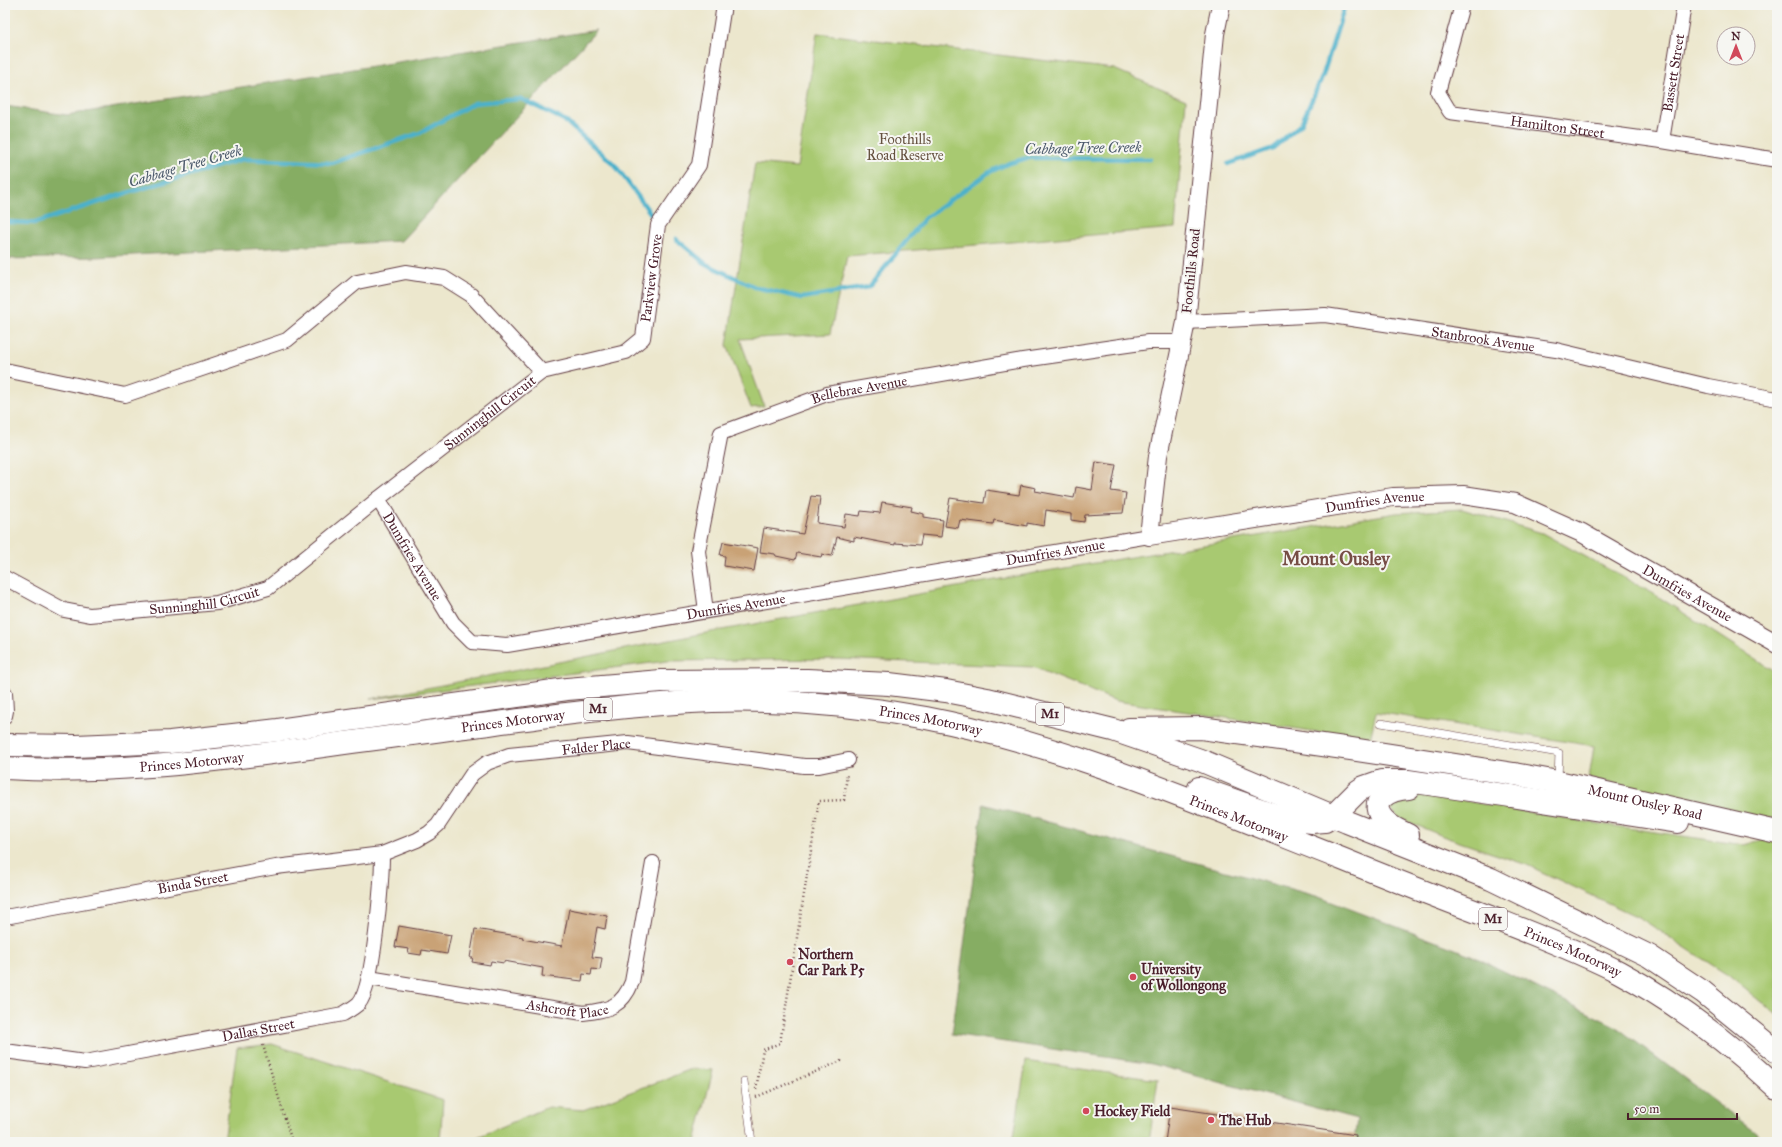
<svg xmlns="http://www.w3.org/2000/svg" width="1782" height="1147" font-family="'IM FELL Great Primer',serif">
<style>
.green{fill:#a8c971;stroke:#79744e}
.forest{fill:#86ad63;stroke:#686647}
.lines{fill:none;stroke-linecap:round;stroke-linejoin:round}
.stream{stroke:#4cb1cb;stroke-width:4.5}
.building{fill:#c9a276}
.service-casing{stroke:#623d43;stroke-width:8}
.minor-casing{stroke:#623d43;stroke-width:16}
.tertiary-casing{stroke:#623d43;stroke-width:20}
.primary-casing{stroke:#623d43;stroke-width:24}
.motorway-casing{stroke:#623d43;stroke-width:24}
.path{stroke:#623d43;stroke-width:2.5;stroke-dasharray:1 3;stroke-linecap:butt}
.service{stroke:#fff;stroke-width:7}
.minor{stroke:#fff;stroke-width:14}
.tertiary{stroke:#fff;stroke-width:18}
.primary{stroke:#fff;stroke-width:22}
.motorway{stroke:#fff;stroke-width:22}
.poi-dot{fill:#d1495b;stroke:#f6f6f2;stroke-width:1.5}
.labels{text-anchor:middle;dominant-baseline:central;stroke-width:4;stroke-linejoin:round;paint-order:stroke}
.shield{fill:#f6f6f2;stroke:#7e6067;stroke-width:1}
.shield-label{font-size:13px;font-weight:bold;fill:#4a1f2b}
.street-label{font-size:14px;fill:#4a1f2b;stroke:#f6f6f2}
.park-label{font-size:14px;fill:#665240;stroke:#f6f6f2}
.poi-label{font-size:14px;font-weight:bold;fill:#4a1f2b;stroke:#f6f6f2;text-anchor:start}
.water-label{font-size:15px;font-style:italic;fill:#4b596b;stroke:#f6f6f2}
.district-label{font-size:18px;font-weight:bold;fill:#764d45;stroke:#f6f6f2}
</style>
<rect width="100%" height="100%" fill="#f6f6f2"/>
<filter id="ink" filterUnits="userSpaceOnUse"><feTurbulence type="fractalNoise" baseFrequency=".025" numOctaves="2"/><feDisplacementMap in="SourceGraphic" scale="8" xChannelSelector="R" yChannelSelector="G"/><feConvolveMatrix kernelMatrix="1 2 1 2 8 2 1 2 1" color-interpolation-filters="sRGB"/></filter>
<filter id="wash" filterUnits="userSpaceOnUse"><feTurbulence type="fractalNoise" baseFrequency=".012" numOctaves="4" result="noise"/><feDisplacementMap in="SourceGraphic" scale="16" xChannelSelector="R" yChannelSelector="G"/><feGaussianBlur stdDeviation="0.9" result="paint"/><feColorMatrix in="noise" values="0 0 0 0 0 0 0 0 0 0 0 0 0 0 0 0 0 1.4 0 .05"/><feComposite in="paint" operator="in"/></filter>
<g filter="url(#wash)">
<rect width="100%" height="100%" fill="#ece7cd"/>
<path class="green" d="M817,33L1114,69L1186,100L1175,228L847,256L830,334L740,339L764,406L751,408L727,345L755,163L797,167Z
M1462,509L1542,533L1654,594L1777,673V819L1735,813L1589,778L1594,746L1376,712L1370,740L1116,701L1033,667L838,659L667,661L371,699L716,631L1017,576L1396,513Z
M1420,793L1580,821L1744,845L1768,838L1777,839V1015L1729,976L1640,918L1527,865L1445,837L1399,818L1388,806L1401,795Z
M272,1044L443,1100L440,1142H224L237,1048Z
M1026,1061L1158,1080L1149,1142H1013Z
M692,1069L713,1070L695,1142H466L548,1107L583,1110Z"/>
<path class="forest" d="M597,30L401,241L95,257L5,259V106L67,115Z
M983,804L1316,896L1471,955L1615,1026L1769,1142H1354L1357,1119L1152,1064L952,1034Z"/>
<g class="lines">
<path class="stream" d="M1228,164L1273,148L1301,124L1323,75L1345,5
M5,222L35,223L127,193L243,159L332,163L420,133L474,103L521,99L564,120L615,165L651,214
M676,239L706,264L755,287L802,298L869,287L925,218L988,173L1007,164L1027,158H1048L1150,159"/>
</g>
<g id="blocks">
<path class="building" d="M1096,462L1116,465L1111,491L1126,493L1123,513L1085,515L1084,522L1071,520V514L1046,510L1044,526L1027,523V526L994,520L993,524L960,520L958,528L945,526L950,498L984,503L986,490L1019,495L1021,485L1036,488L1035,491L1074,498L1076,487L1092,490Z
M811,496L820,497L817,523L844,527L846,514L860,516L861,511L880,513L882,502L912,507L911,511L924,514V517L943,520L941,537L922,535L920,545L895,543V545L854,537V541L837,537L832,556L822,554L821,557L797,553L795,560L776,556L775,554L760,552L764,528L803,534Z
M723,542L758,548L754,571L724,566L725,556L720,555Z
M569,909L607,916L605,929L597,927L592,957L602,958L600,970L592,969L591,975L583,974L582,981L542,976L543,968L504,961V963L491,961L490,965L472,962L473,958H470L475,929L523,937L522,939L562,946Z
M399,926L451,935L447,954L422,950L421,955L408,953L409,949L395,947Z
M1170,1107L1356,1135L1355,1142H1165Z"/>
</g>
</g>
<g filter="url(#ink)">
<use href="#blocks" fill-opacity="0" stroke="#623d43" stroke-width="1"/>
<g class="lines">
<g class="service-casing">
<path id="service" d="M1381,723L1559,753L1558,779
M744,1081L752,1142"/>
</g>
<g class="minor-casing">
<g id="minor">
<path id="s1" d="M1462,5L1438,92L1450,112L1662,141L1777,160"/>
<path id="s2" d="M1662,141L1684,5"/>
<path id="s3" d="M1186,322L1325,315L1556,350L1708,386L1777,399"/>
<path d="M5,370L125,395L287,340L357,282L406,272L444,278L471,295L542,372"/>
<path id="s4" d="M378,499L453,623L472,642L507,645L1149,536"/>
<path id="s5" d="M5,578L64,610L90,615L217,603L268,588L378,499L542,372L626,352L643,338L658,225L699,165L724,5"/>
<path id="s6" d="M706,611L698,551L721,433L827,394L1023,360L1148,342H1181"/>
<path d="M5,693L6,711L5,716"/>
<path id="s7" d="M5,917L276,867L382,854L417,840L429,833L438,825L472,774L487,763L509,755L628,743L804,766H819L848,760"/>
<path id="s8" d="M369,978L583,1013C609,1010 622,1007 632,982L653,863"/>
<path id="s9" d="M5,1051L85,1062L343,1014C348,1011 355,1007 359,1003C374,986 382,880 382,854"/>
</g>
</g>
<g class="tertiary-casing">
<g id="tertiary">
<path id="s10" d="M1221,5L1215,34L1186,322L1158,456L1149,536L1393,497L1463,495L1515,503L1582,533L1777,644"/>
</g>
</g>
<g class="primary-casing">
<g id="primary">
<path id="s11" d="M1514,774L1558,782L1777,832"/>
<path d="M1511,796L1678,822"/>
</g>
</g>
<g class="motorway-casing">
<g id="motorway">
<path d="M1129,729L1201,728L1351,749L1514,774"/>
<path d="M5,745L76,746L170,742L278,730L567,689L661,681L807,680L889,684L946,691L987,699L1113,730L1200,760L1347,822L1491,879L1649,956L1703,992L1777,1052"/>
<path id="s12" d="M5,768C102,774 198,763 294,750C359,741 424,732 489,724C563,714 637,704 712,701C783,699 856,705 926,718C1070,746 1206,806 1342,859C1391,879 1440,898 1490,917C1533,934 1578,951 1619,972C1677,1003 1730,1044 1777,1088"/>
<path d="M1199,788L1287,819L1312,822L1325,821L1333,816L1358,791L1364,787L1381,781H1408L1511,796"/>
<path d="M1408,835C1400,831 1392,828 1386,822C1364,801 1390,789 1409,788"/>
</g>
</g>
<path class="path" d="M263,1045L292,1142
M756,1089L763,1050L780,1043L819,801L844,800L847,774
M756,1097L841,1061V1058"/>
<use href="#service" class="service"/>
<use href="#minor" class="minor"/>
<use href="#tertiary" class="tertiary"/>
<use href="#primary" class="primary"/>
<use href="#motorway" class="motorway"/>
</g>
</g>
<g class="poi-dot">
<circle cx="790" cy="962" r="4"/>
<circle cx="1133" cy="977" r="4"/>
<circle cx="1086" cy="1111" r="4"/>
<circle cx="1211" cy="1120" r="4"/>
</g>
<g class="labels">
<g class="shield">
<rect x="584" y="698" width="28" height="22" rx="3"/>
<rect x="1036" y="703" width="28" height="22" rx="3"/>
<rect x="1479" y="908" width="28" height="22" rx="3"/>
</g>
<g class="shield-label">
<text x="598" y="709">M1</text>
<text x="1050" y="714">M1</text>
<text x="1493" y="919">M1</text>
</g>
<g class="street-label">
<text stroke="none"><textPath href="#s2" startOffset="69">Bassett Street</textPath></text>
<text stroke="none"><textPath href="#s1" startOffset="222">Hamilton Street</textPath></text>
<text transform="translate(1191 271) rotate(-84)">Foothills Road</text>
<text stroke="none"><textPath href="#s5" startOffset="792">Parkview Grove</textPath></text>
<text stroke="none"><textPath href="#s3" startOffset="299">Stanbrook Avenue</textPath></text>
<text stroke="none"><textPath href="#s6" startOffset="326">Bellebrae Avenue</textPath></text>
<text stroke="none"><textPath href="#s5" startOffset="557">Sunninghill Circuit</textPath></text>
<text stroke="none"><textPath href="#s10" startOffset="765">Dumfries Avenue</textPath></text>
<text stroke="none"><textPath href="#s4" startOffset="763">Dumfries Avenue</textPath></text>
<text stroke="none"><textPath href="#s4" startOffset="67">Dumfries Avenue</textPath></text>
<text stroke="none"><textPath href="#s10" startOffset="1101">Dumfries Avenue</textPath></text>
<text stroke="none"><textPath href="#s5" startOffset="209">Sunninghill Circuit</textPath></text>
<text stroke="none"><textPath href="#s4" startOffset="439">Dumfries Avenue</textPath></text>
<text stroke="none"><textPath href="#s12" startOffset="511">Princes Motorway</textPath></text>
<text stroke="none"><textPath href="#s12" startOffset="931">Princes Motorway</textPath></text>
<text stroke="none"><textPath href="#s7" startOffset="637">Falder Place</textPath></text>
<text stroke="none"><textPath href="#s12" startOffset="187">Princes Motorway</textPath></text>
<text stroke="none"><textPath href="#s11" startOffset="134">Mount Ousley Road</textPath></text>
<text stroke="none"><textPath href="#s12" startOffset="1255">Princes Motorway</textPath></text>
<text stroke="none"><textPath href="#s7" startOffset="191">Binda Street</textPath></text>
<text stroke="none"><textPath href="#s12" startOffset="1615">Princes Motorway</textPath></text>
<text stroke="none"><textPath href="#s8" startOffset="201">Ashcroft Place</textPath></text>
<text stroke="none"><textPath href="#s9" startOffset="257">Dallas Street</textPath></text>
</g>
<g class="park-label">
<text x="905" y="139">Foothills<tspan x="905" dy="16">Road Reserve</tspan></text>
</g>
<g class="poi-label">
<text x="798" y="954">Northern<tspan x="798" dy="16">Car Park P5</tspan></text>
<text x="1141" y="969">University<tspan x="1141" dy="16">of Wollongong</tspan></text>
<text x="1094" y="1111">Hockey Field</text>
<text x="1219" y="1120">The Hub</text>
</g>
<g class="water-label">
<text transform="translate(1083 148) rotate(-1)">Cabbage Tree Creek</text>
<text transform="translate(185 166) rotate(-16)">Cabbage Tree Creek</text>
</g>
<g class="district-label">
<text x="1336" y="559">Mount Ousley</text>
</g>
</g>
<rect width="1782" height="1147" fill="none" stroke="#f6f6f2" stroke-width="20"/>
<g transform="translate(1736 46)"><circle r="19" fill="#f6f6f2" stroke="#b1a0a2"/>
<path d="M0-3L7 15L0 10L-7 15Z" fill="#d1495b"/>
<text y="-6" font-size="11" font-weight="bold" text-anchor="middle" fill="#4a1f2b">N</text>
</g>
<path d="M1628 1113v6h109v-6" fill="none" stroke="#4a1f2b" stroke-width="2"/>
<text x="1634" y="1113" font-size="12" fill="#4a1f2b" stroke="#f6f6f2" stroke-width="3" paint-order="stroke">50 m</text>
</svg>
